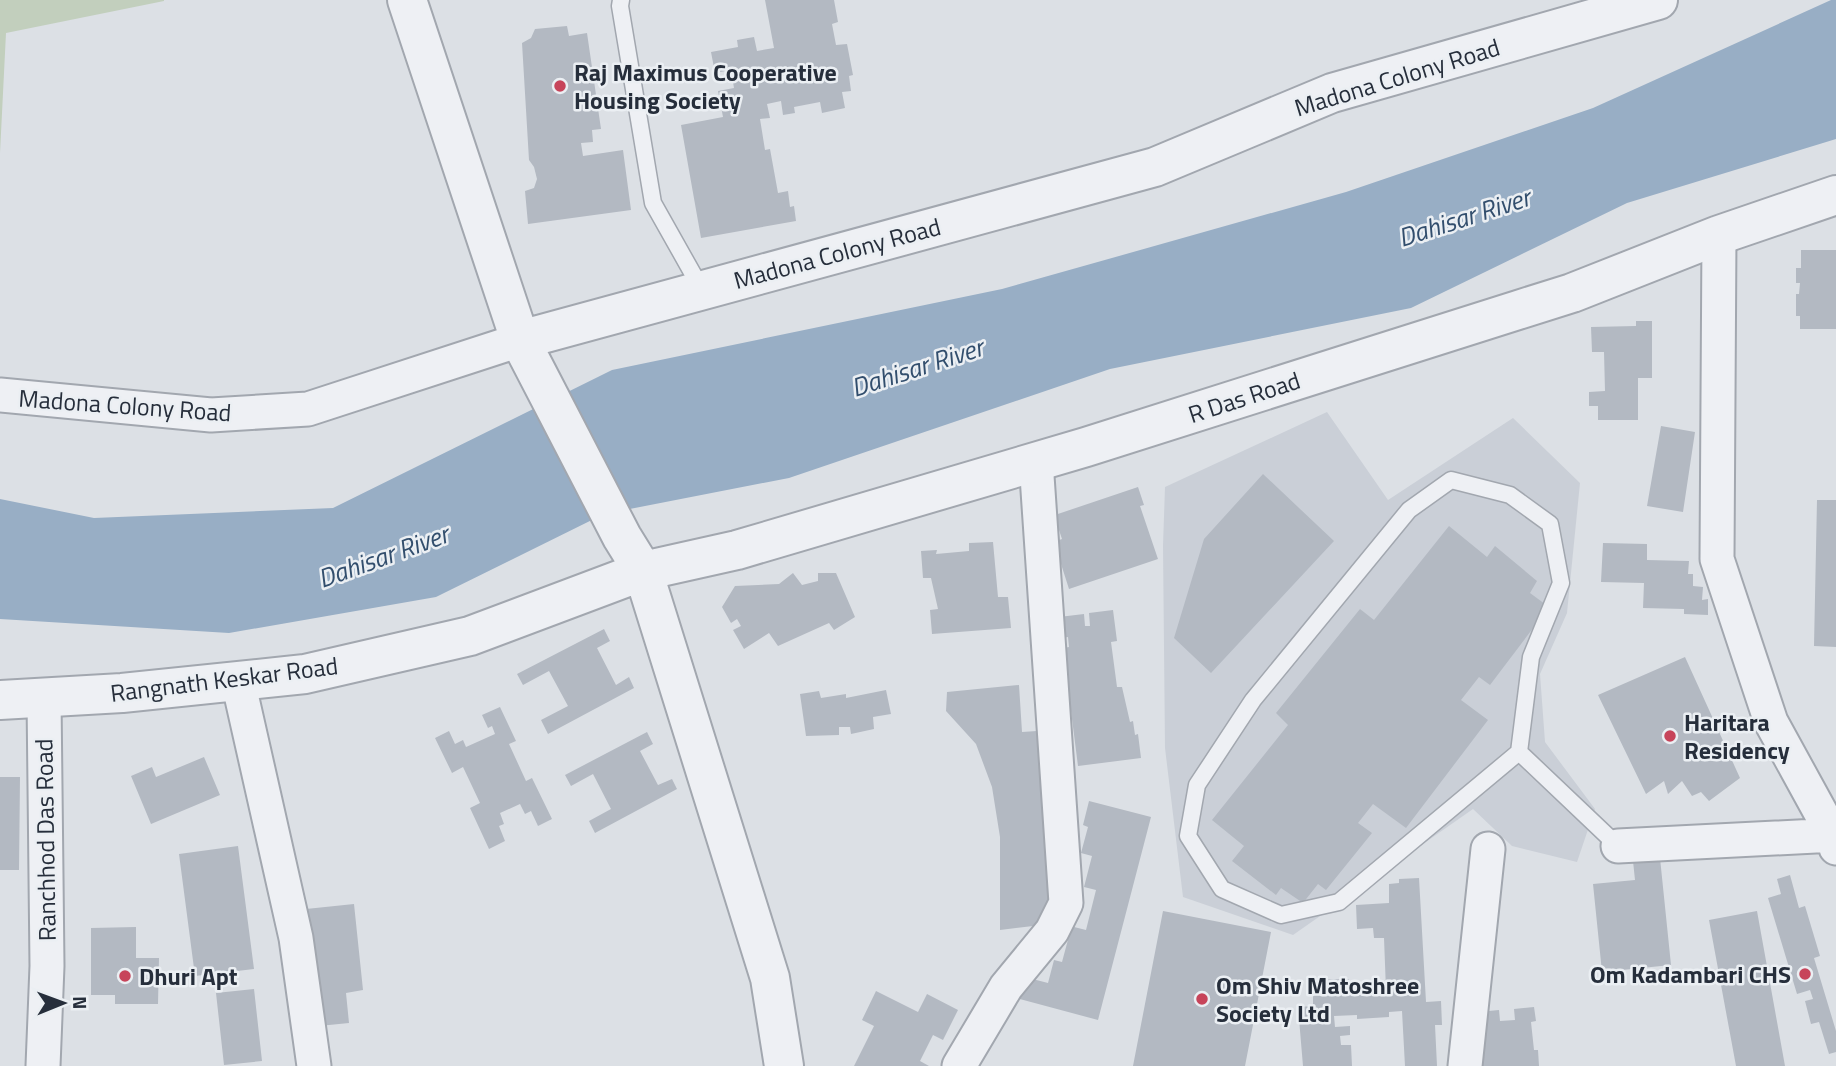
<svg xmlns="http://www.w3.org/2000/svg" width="1836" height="1066" font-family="'Titillium Web',sans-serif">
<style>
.built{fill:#cacfd7}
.green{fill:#c2cfbd}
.water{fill:#98aec5}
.building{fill:#b3b9c2}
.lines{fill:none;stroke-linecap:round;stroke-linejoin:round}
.service-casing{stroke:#a2a7af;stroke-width:19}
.minor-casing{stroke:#a2a7af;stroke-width:37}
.tertiary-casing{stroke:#a2a7af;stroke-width:42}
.service{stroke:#eef0f4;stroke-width:16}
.minor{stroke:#eef0f4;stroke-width:33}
.tertiary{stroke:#eef0f4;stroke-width:38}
.poi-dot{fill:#c7445a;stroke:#ebeff3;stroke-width:2.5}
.labels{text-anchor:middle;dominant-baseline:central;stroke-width:5;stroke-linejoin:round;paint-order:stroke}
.poi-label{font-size:24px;font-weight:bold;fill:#262e3b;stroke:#ebeff3;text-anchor:start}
.street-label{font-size:24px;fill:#262e3b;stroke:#ebeff3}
.water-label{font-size:26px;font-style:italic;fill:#324e6d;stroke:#ebeff3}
</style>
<rect width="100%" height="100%" fill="#dce0e5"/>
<path class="built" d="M1327,412L1388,500L1513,418L1580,483L1567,613L1540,674L1545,742L1595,809L1577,862L1512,846L1473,809L1293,935L1183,897L1165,748L1163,546L1165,487Z"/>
<path class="green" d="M0,0H164V1L6,33L0,153Z"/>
<path class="water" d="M1831,0H1836V139L1627,203L1411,308L1110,369L789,478L604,514L436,597L229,633L0,619V499L94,518L333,508L612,370L1002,289L1346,192L1593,108Z"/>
<path class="building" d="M765,0H834L838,22L832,24L836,45L847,44L853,75L849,76L851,91L842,92L845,108L822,113L820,102L794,107L795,113L783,115L781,101L767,104L770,118L760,119L765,150L770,149L778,193L788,191L790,207L794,206L796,221L701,238L681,125L723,117L718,91L734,88L731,70L715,73L711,52L738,47L737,40L754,37L757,51L774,48Z
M567,26L569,36L587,33L601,129L592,130L593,142L581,143L583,156L623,150L631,210L528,224L525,191L534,188L537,179L534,167L529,160L522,43L531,38L535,29Z
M1801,250H1836V329H1800V316H1796V294H1799L1800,283H1796V268H1801Z
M1636,321H1652V378H1638V420H1598V406H1589V392L1605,391L1604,352H1592L1591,327L1636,326Z
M1661,426L1695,432L1683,512L1647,506Z
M1263,474L1334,541L1211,673L1174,638L1204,539Z
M1138,487L1144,505L1140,506L1158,559L1069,589L1054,542L1062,539L1059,530L1051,533L1046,518Z
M1817,500H1836V647L1814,646Z
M1449,526L1487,557L1495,546L1537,581L1530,593L1549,607L1490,685L1479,677L1461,700L1488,720L1406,828L1373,804L1358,823L1372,833L1326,890L1318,884L1303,903L1281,888L1276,895L1232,861L1244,846L1212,820L1288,725L1276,713L1360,609L1374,620Z
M993,542L998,597H1008L1011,628L932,634L930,610L938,609L931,578H923L921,551L937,550L936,554L969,551V543Z
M1603,543L1647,544V560L1689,561L1688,574H1693V586L1703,587L1702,600L1708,599V615L1684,614V609L1643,608L1644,583L1601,582Z
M793,573L802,585L818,581V573H836L855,617L834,630L829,623L778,646L769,633L744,649L733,630L741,626L737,619L731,623L722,607L735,586L779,584Z
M1113,610L1117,641L1111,642L1117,687H1122L1130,722L1133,721L1135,735L1138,734L1141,758L1078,766L1063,648L1069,647L1068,637L1062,638L1059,617L1084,614L1085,626H1090L1089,613Z
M604,629L610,641L597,648L616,685L629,677L634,688L548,734L541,720L568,706L549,671L523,685L517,674Z
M1685,657L1740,778L1709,801L1701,792L1692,796L1682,781L1668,794L1664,781L1646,794L1598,695Z
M1019,685L1022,732L1037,731L1050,924L1000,930V837L992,787L976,744L946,711L947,692Z
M886,690L891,714L873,717L874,729L851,734L850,727H839V735L806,736L800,694L819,691L821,698L846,694V698Z
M500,707L516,741L509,744L526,781L532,778L552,819L538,826L531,811L525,814L520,804L500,813L504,824L499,826L505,841L489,849L470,808L480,803L463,767L452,773L435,738L449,731L455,744L463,740L466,747L495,734L492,726L488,728L482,715Z
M647,732L653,744L640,751L658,785L672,779L677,789L595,833L589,821L611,809L593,774L571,786L565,775Z
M204,757L220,795L151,824L131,776L152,767L156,777Z
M0,777H20L19,870H0Z
M1089,801L1151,817L1098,1020L1012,997L1017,975L1048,983L1054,960L1062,962L1069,936L1061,934L1062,924L1086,930L1096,890L1084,887L1092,856L1081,853L1088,827L1083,825Z
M238,846L254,969L195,976L179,854Z
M1660,858L1671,965L1602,972L1593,884L1635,880L1633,861Z
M1790,875L1799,908L1805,906L1820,956L1814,958L1836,1031V1052L1829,1054L1819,1022L1811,1024L1805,1001L1813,999L1810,990L1797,994L1768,898L1781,894L1777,879Z
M1419,878L1426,1002L1441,1001L1442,1025H1435L1437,1066H1405L1402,1011L1389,1012V1017L1357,1019V1015L1334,1016L1335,1027L1350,1026V1035L1340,1036L1341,1045H1351L1352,1066H1303L1298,1007L1313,1006V980L1349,979L1350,991L1386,990L1384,938H1374L1373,928L1357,929L1356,905L1389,903V884L1399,883V879Z
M354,904L363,990L346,993L349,1023L319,1026L306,909Z
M1163,911L1271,932L1245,1066H1133Z
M1757,911L1785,1066H1736L1709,920Z
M136,927V958H159L158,1004H115V995H91V928Z
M254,989L262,1061L224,1065L216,993Z
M876,991L918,1012L927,994L958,1010L943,1040L933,1035L920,1061L929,1066H854L874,1026L862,1020Z
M1534,1007L1536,1021L1531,1022L1534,1050H1538L1539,1066H1483L1478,1012L1499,1010L1500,1021L1515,1020L1514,1009Z"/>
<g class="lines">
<g class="service-casing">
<path id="service" d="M621,0L620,6L653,203L702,290
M1519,752L1339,902L1281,915L1222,889L1188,836L1197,785L1253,700L1409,510L1451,480L1510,495L1550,524L1561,583L1531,657L1519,752L1618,846"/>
</g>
<g class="minor-casing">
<path id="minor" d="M1719,235L1717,559L1771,722L1833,835L1836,848
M0,395L211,415L308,409L520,340
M238,681L296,938L314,1066
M1618,846L1836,835
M43,1066L47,966L44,698
M959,1066L1006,987L1052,931L1066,903L1036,461
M1465,1066L1488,849"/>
</g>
<g class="tertiary-casing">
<path id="tertiary" d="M407,0L520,340L622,537L643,571L770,978L784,1066
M520,340L1155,167L1332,93L1658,0
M0,700L122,693L305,674L470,636L643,571L737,550L1086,447L1518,310L1572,293L1719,235L1836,195"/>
</g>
<use href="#service" class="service"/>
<use href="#minor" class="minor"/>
<use href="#tertiary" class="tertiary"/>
</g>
<g class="poi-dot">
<circle cx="560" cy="86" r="7"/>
<circle cx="1670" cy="736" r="7"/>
<circle cx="1805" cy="974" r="7"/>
<circle cx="125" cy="976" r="7"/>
<circle cx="1202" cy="999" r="7"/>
</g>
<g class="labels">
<g class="poi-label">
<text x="574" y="72">Raj Maximus Cooperative<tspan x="574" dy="28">Housing Society</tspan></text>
<text x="1684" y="722">Haritara<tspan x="1684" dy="28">Residency</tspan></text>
<text x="1791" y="974" text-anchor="end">Om Kadambari CHS</text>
<text x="139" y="976">Dhuri Apt</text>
<text x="1216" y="985">Om Shiv Matoshree<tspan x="1216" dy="28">Society Ltd</tspan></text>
</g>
<g class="street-label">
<text transform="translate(1397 77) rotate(-17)">Madona Colony Road</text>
<text transform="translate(837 253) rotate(-15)">Madona Colony Road</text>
<text transform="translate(1244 397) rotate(-18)">R Das Road</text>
<text transform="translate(125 405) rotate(4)">Madona Colony Road</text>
<text transform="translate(224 679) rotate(-7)">Rangnath Keskar Road</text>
<text transform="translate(45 840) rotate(-91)">Ranchhod Das Road</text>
</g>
<g class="water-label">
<text transform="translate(1464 217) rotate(-18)">Dahisar River</text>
<text transform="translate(917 367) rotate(-18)">Dahisar River</text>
<text transform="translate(383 556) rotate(-20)">Dahisar River</text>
</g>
</g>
<g transform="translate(63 1003) rotate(89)" stroke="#ebeff3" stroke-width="5" paint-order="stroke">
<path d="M0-5L12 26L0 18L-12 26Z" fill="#262e3b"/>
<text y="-10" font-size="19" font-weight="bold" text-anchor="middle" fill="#262e3b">N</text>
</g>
</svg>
